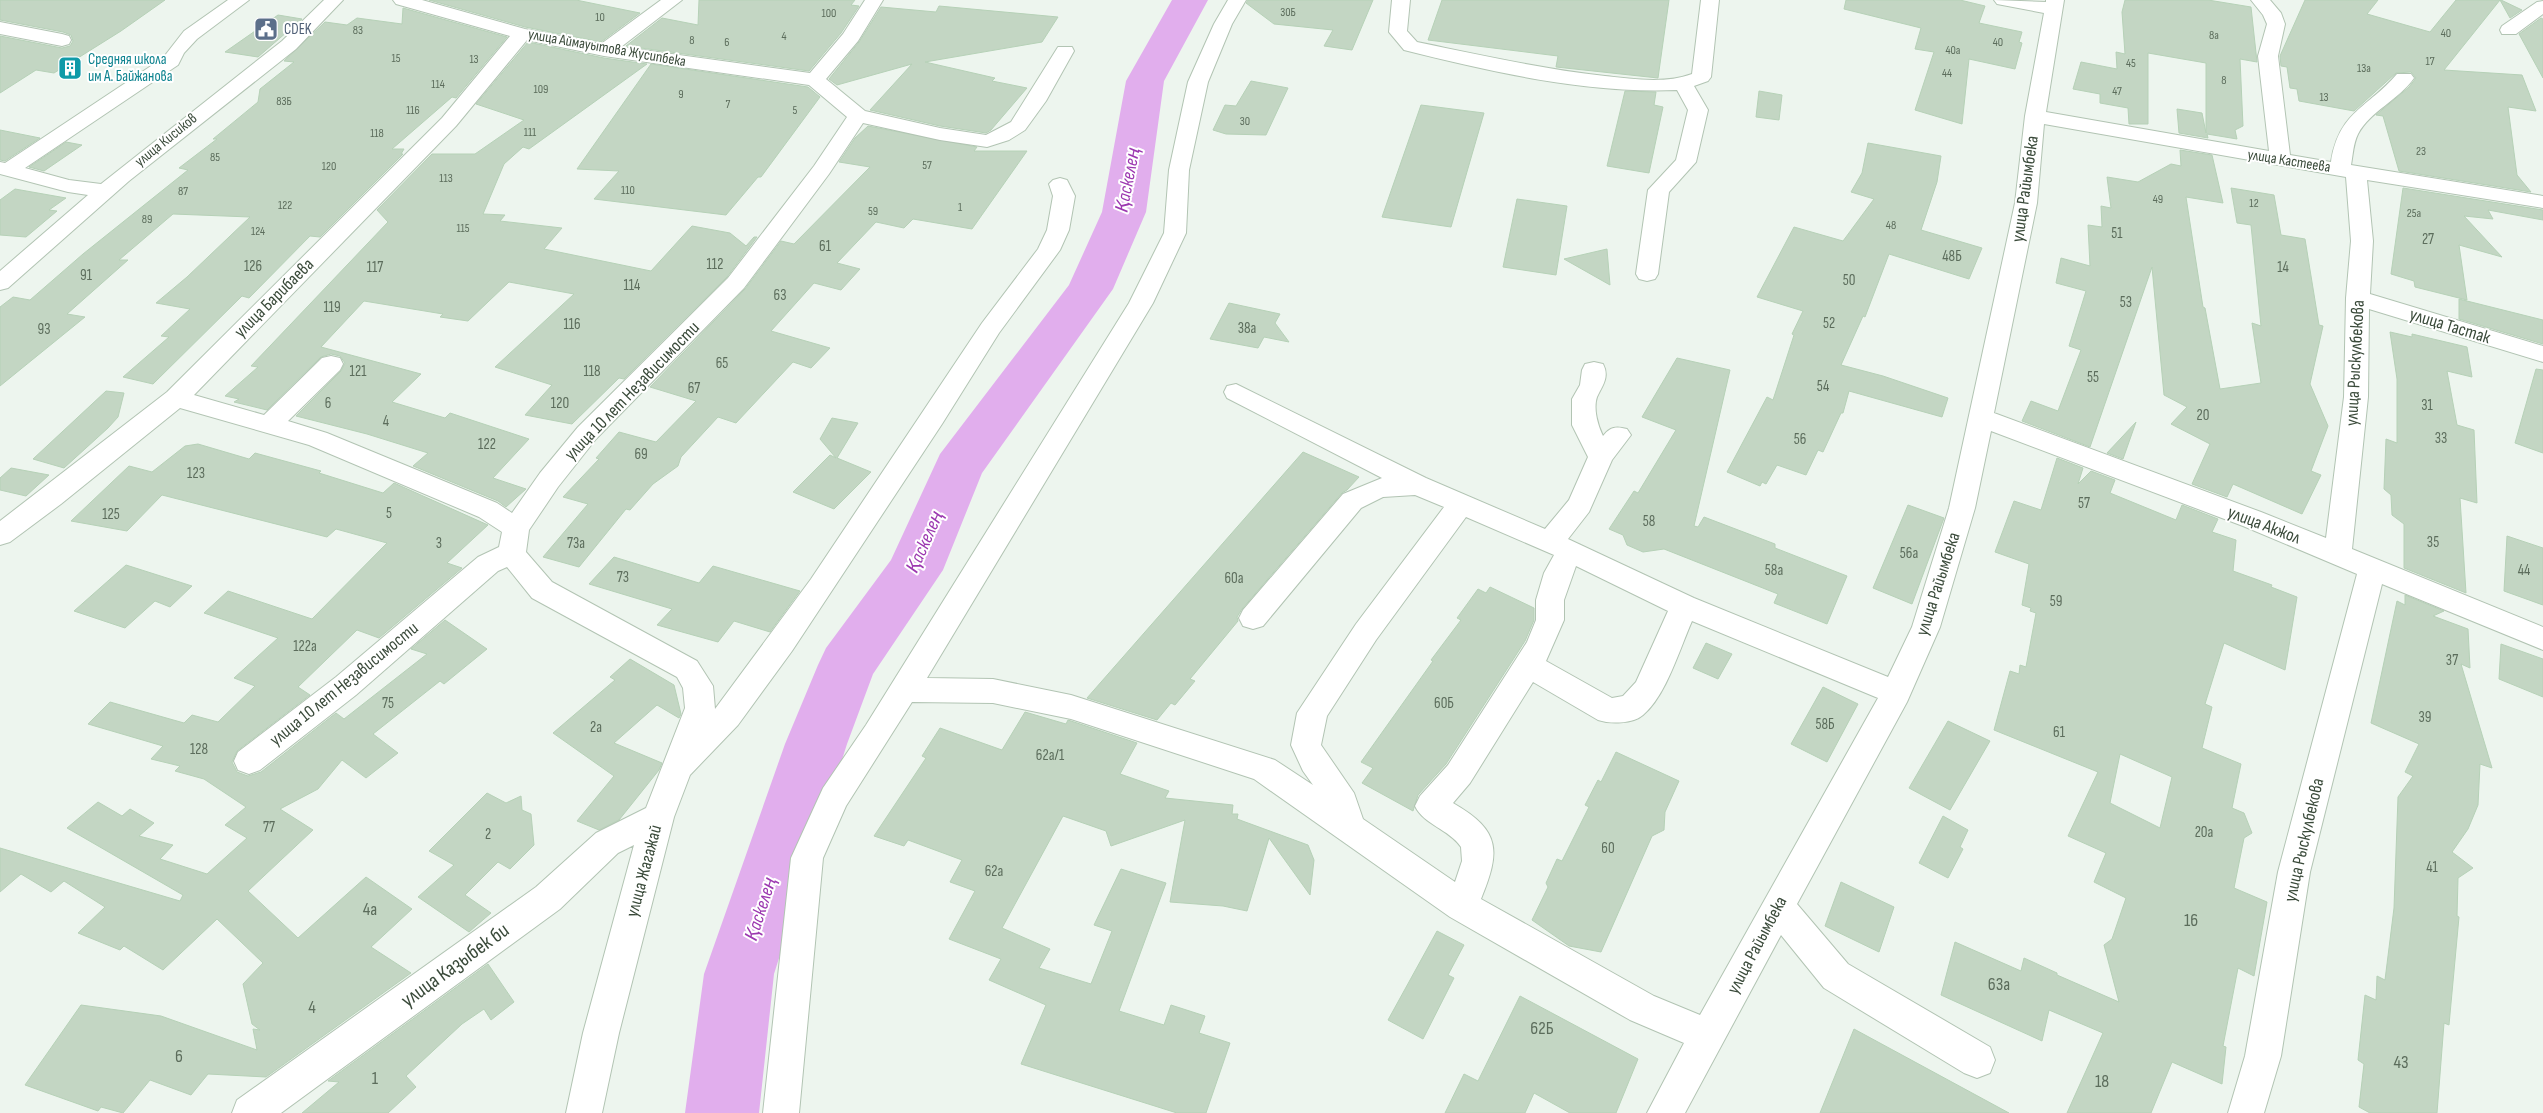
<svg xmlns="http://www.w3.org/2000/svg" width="2543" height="1113" font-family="'Sofia Sans Condensed',sans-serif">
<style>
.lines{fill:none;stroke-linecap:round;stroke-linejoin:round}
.river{fill:#e1aeed;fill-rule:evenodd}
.building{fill:#c3d6c3;stroke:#b6d1b7;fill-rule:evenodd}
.minor-casing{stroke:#b2c4b3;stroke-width:2}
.minor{fill:#fff;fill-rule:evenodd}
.labels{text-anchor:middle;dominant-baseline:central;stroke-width:4;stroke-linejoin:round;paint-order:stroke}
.far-number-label{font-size:12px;fill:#5c6d5c}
.far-service-label{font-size:15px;fill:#4e5e75;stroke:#fff;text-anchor:start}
.far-street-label{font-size:15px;fill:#3a4a3a;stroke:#fff}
.far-culture-label{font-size:15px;fill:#0d838f;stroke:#fff;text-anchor:start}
.number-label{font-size:15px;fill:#5c6d5c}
.street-label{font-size:18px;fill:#3a4a3a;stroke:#fff}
.near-number-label{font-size:18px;fill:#5c6d5c}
.water-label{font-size:19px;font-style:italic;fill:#9c38b0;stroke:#fff}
.near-street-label{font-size:21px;fill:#3a4a3a;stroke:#fff}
</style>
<rect width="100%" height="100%" fill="#edf5ee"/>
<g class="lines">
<path class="river" d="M1172,0H1208L1164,81L1146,212L1113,289L982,473L943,570L873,674L847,744L774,974L759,1113H685L704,974L785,744L818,665L826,648L891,560L940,454L1069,285L1102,212L1126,81Z"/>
</g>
<path class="building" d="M0,0H165L121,31L54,73L36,70L0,93V36L62,48L70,46L73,41L71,35L63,32L0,20Z
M429,0H576L640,13L601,42L525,27Z
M699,0H855L851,5L859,6L841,33L809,71L626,46L662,18L698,25Z
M1248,0H1373L1352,50L1324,46L1333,30L1274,24L1246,3Z
M1442,0H1669L1658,78L1556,67L1558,56L1428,40Z
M1846,0H1960L1985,6L1979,23L2022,32L2019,42L2022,43L2015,69L1969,59L1962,124L1915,110L1934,52L1915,49L1921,28L1844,9Z
M2125,0H2208L2251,7L2257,62L2240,59L2243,126L2235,130L2237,139L2207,134L2208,138L2179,133L2177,109L2202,113L2206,133V63L2148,53V124H2129L2128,108L2100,103V94L2073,89L2081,62L2117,69L2116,52L2125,54L2122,12Z
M2305,0H2378L2367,14L2430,32L2456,0H2501L2522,10L2510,18L2500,0L2444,70L2522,75L2536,111L2508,107L2517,175L2531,192L2399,171L2383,116L2376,115L2409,87L2416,78L2411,72L2396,73L2354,111L2299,101L2297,89L2290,88L2287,67L2281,66L2280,56Z
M939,6L1058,17L1042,42L925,62L995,78L992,81L1027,88L991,130L986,133L940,126L870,110L912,64L837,85L829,79L859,42L881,7L936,12Z
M403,8L507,37L456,98L452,97L392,149H404L401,154H403L320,237L310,236L249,298L242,296L153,384L123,377L169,337L161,336L190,309L156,303L187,277L250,217L173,214L119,260H128L67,314L85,317L0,386V307L13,297L30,300L83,254L188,170L179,168L217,139H213L258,102L260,89L294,62L284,61L325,22L347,25L357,18L402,24Z
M278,15L302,19L258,57L225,52Z
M2541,18L2543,19V78L2519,34Z
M528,42L604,58L647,64L529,149L523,147L504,164L483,214L505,215L500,221L562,228L544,249L651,271L692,226L730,233L746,246L754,237H757L727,277L624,379L619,378L572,424L525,415L552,385L495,367L574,294L509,282L468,321L440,317L443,314L364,301L321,347L421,374L392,402L445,418L450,413L529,439L493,478L526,489L506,507L498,501L413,466L428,453L367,434L296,416L341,371L345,363L340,356L331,354L321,357L267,410L234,402L239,399L225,396L258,367L251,366L388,222L377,210L432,154H475L524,120L476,104Z
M651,64L808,87L820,97L761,177H758L726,215L594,199L619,171L577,169Z
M1251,81L1288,88L1266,135L1226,134L1213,130L1225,105L1236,106Z
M1625,91L1656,92L1654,105L1663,107L1649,173L1607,166Z
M1759,91L1782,95L1779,120L1756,117Z
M1421,105L1484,113L1451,227L1382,217Z
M868,126L977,147L974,151H1027L972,229L913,219L904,228L876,222L837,263L860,269L841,290L814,283L771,331L830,348L811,368L793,362L736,423L718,417L681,457L678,466L653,484L630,510L626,509L579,567L543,557L588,504L563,497L599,459L596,458L619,432L656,442L696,401L650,387L745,289L781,241L794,244L870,167L839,162L855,138Z
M0,130L40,138L5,161L0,160Z
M66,142L82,145L44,171L29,167Z
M1868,143L1941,156L1937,182L1921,230L1982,248L1969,279L1889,254L1865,317L1863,316L1841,365L1883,376L1948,398L1942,417L1849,391L1843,413H1841L1823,452L1818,450L1806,475L1777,465L1766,484L1762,482L1760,486L1727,472L1767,397L1773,400L1794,335L1792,334L1803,311L1757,297L1794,227L1843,241L1874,199L1851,192L1862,173Z
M2180,150L2212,155L2223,203L2186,197L2203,307L2205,308L2220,389L2261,383L2252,323L2261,326L2251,225L2237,223L2231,188L2274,195L2281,235L2305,239L2319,325L2323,326L2310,384L2328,426L2311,471L2321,475L2302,514L2233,484L2227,497L2192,484L2210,444L2171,424L2187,407L2164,395L2152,267L2090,447L2022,421L2031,401L2058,411L2081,350L2069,346L2086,291L2056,283L2061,258L2090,266L2088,225L2102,227L2101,206L2111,208L2107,177L2138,182L2171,164L2181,166Z
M2403,188L2543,210V220L2488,210L2493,219L2464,216L2502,257L2459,245L2467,300L2415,287L2414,281L2391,274Z
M15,189L66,198L49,210L57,211L26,237L0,235V200Z
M1517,199L1567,206L1556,275L1503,267Z
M1607,249L1610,285L1564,259Z
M2459,299L2543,320V344L2459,319Z
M1229,303L1280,314L1275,323L1289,342L1264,337L1258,348L1210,339Z
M2390,332L2412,337V334L2467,347L2472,377L2447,371L2457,425L2474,430L2477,503L2460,498L2466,593L2404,568V524L2392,515L2391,495L2384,489L2386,439L2397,443V379Z
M1677,358L1730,370L1694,526L1698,527L1704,517L1775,544V548L1847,576L1827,624L1774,603L1778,594L1664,549L1643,552L1627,545L1623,535L1609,529L1634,491L1638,493L1676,430L1642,417Z
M2536,369L2543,370V453L2515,443Z
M106,391L124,393L118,417L108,428L64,468L33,459Z
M832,418L858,423L837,458L871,472L834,509L793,492L830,455L836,458L820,439Z
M2136,422L2123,459L2107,453Z
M198,444L249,459L255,453L321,471L319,473L383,493L394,483L488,525L447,563L462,568L379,638L357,630L298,687L310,695L237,751L232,762L237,772L248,776L261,772L336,713L344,719L427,654L411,649L445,620L487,649L444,684L440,681L373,734L398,753L366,778L342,760L318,789L280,809L313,830L248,891L298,938L366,877L412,909L371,947L411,973L266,1077L208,1074L191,1095L150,1080L123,1113L101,1107L98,1111L25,1085L81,1005L161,1016L257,1050L253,1029L260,1030L252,1024L243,984L263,963L217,919L163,970L124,946L120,950L78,933L105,907L64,881L51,892L21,874L0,892V848L180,901L183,895L67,828L98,802L122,816L130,809L154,823L139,836L173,845L160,859L207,874L247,838L225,825L246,807L204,779L175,771L180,766L151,759L163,746L88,724L110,702L184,723L192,715L218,722L255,686L234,678L278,638L204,613L228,591L312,619L387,543L336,529L327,537L162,495L127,531L71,521L129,466L152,472L185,446Z
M1303,452L1359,477L1347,490L1342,493L1242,609L1237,617L1238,621L1190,679L1195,681L1175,705L1171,703L1157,720L1087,698Z
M2057,458L2083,468L2078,484L2091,471L2115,480L2110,493L2176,520L2182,505L2218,519L2212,532L2236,540L2233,571L2272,585L2271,587L2297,597L2285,670L2224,643L2205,704L2212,707L2202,748L2241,764L2232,808L2244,813L2252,833L2244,838L2234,888L2267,902L2254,976L2238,968L2223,1046L2226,1047L2222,1084L2172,1062L2151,1113H2067L2103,1033L2049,1010L2042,1041L1941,995L1955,942L2021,971L2024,958L2057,973V975L2119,1002L2104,945L2112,939L2126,898L2094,882L2106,853L2068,836L2098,772L1994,730L2010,671L2019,674L2020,665L2026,667L2036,613L2030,611L2031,608L2022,605L2029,564L1995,552L2014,501L2041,510ZM2120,754L2172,777L2160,828L2110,803Z
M11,468L49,475L26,496L0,490V478Z
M1908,505L1944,518L1912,604L1873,588Z
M2507,536L2543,548V605L2504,591Z
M614,557L699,583L713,566L800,591L770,632L734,621L718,642L657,625L672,609L589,584Z
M126,565L192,586L170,607L155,601L125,628L74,611Z
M1490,587L1534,608V620L1525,641L1446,764L1418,795L1413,811L1362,783L1373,768L1361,762L1433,661L1431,660L1461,620L1457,618L1478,589L1486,593Z
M2405,595L2444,611L2433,616L2468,629L2470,668L2461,664L2492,768L2480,764L2478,805L2468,829L2452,852L2473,868L2458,878L2457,916L2459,917L2449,1025L2444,1023L2437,1113H2370L2359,1107L2364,1064L2358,1060L2365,995L2376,1000L2377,976L2385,980L2394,908L2398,797L2413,776L2405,772L2419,744L2371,723L2397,601L2405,605Z
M1706,643L1732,654L1718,679L1693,668Z
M2501,644L2543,659V697L2499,679Z
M630,659L674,685L681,714L679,718L657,705L614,743L662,763L659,770L619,820L599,830L577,821L614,776L553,733L615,680L610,677Z
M1823,687L1858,704L1827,762L1791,744Z
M1025,712L1066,724L1068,720L1137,743L1120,774L1169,791L1165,798L1233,805L1232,814H1238L1237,819L1308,845L1314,860L1310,895L1269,838L1247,911L1223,906L1170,902L1185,820L1111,846L1106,831L1063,816L1002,928L1050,949L1039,968L1091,984L1112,931L1094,925L1121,869L1166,883L1119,1011L1164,1025L1171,1005L1205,1016L1199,1033L1230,1043L1206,1113H1177L1021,1064L1046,1005L989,980L1001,959L949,939L975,891L950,882L962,860L908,840L904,846L874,836L926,758L922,756L940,728L1002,750Z
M1948,721L1990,741L1950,810L1909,788Z
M1616,752L1679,781L1665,812L1664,830L1652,836L1601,952L1569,946L1532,920L1548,887L1546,883L1557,859L1562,861L1589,807L1585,805L1598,780L1601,782Z
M487,793L506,803L521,796L522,810L531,814L534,845L510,869L498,862L465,895L491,913L469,932L418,897L454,865L429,851Z
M1943,816L1968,830L1960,847L1963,849L1948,878L1919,863Z
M1841,882L1894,907L1879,952L1825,926Z
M1437,931L1464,945L1448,975L1454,978L1423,1039L1388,1020Z
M488,964L514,1002L491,1020L484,1009L462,1024L406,1076L416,1087L388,1113H302L339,1082L328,1081Z
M1520,996L1638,1059L1616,1113H1570L1534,1093L1525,1113H1445L1464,1074L1478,1081Z
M1854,1029L2009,1113H1820Z"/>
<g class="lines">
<g class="minor-casing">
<path id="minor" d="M228,0H249L197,39L184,53L178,65L25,168L69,180L101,184L282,41L324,0H343L296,49L129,181L8,288L0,290V271L88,195L68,192L0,174V162L5,163L163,58L184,31Z
M393,0H422L525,29L601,44L661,0H682L621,47L810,73L843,34L865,0H883L858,41L826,79L865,111L940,128L986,135L1011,122L1058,47H1072L1074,51L1046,101L1025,130L1009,140L987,147L940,140L863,123L829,174L744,288L596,439L558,487L529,530L526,552L552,582L697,661L713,686L715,709L811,579L982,323L1038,249L1047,230L1053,196L1049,184L1053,180L1060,178L1067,180L1075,196L1069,230L1060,250L999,333L942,424L792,651L738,725L690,775L674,817L619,1033L602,1113H566L583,1033L634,845L618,853L560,909L281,1113H232L237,1100L536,887L596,833L646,808L685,708L683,688L677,677L532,598L507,567L498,571L356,695L260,770L249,774L238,770L234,761L238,752L336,677L478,557L499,547L502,532L479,517L309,445L180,408L61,504L10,542L0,545V521L167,392L442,118L510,36L396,4ZM527,40L604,56L809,85L847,117L814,166L728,278L578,427L540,473L512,513L497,503L327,433L288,421L340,370L343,364L340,358L331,356L322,358L264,415L194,395L456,126Z
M1228,0H1246L1232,24L1208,82L1189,170L1186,233L1153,303L927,678L993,679L1071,695L1275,760L1313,785L1303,771L1291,745L1297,713L1356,624L1444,507L1415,495L1383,497L1361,508L1263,626L1253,629L1243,626L1239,618L1243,610L1343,494L1382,478L1227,398L1224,392L1227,386L1236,384L1426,478L1545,529L1569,500L1588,457L1572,425V399L1580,385L1582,370L1585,364L1594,362L1603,364C1610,377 1602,386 1597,397C1593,409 1598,426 1603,436C1610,427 1616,426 1627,429L1631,435L1612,460L1589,512L1568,539L1694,598L1888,677L1912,627L1949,508L2015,203L2025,116L2044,13L1997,4L1994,0L2046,2V0H2064L2046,112L2269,151L2258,56L2267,24L2263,15L2251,0H2270L2281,13L2285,24L2278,56L2290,155L2331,162C2339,111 2368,108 2397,74H2411L2414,78C2399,100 2370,111 2358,134C2353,144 2353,155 2351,165L2543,196V208L2367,180L2373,241L2370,294L2543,346V362L2369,309L2368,397L2352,549L2543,627V650L2382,584L2310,872L2281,1056L2264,1113H2228L2245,1056L2278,872L2357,574L2243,526L1991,431L1975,508L1940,627L1907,702L1797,904L1848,964L1990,1047L1995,1060L1990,1073L1977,1078L1964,1073L1824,988L1781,935L1685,1113H1647L1684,1043L1630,1020L1450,917L1254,779L1071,719L993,703L912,702L846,806L823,858L799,1113H763L791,858L823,788L866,725L1129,303L1164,233L1169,170L1188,82L1214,24ZM2044,124L2346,177L2351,241L2346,298L2344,397L2326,538L2261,512L1994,413L2037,203ZM1466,517L1554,555L1544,573L1536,600V620L1527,642L1448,765L1420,796L1415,806C1424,825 1449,829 1461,847L1462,861L1455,882L1363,819L1354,793L1321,745L1327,716L1376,640ZM1576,566L1668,611L1636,682L1623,696L1612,698L1546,661L1564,620V600ZM1692,621L1878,698L1700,1015L1654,996L1481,899C1500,852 1502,831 1453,803L1470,783L1533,682L1598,720C1610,724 1633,724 1643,715C1666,696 1680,648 1692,621Z
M1392,0H1410L1407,31L1417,42C1480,55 1542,69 1605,76C1633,79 1665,84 1692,74L1701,0H1719L1711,77L1708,81L1694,86L1708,110L1696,162L1669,192L1658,274L1655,279L1647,281L1639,279L1636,274L1648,190L1676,160L1688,110L1677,90C1587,94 1492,72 1404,50L1389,32Z
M2543,1V14L2516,34H2502L2500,30L2502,26L2537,2Z
M0,22L62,34L69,36L71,40L69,44L62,46L0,34Z"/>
</g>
<use href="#minor" class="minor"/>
</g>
<defs>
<g id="civic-square" transform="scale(1.25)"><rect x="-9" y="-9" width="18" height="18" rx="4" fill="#5c6f8a" stroke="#fff"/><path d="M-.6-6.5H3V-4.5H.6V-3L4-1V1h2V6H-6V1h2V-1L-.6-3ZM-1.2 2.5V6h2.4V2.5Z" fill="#fff"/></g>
<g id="building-square" transform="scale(1.25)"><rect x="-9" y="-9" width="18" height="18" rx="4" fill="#0f9aa8" stroke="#fff"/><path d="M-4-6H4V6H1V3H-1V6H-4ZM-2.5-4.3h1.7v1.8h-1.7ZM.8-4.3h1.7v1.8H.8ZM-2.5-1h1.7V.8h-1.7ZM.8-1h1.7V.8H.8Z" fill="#fff"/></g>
</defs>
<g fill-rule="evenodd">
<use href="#civic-square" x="266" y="29"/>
<use href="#building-square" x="70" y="68"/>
</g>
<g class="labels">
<g class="far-number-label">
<text x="1288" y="12">30Б</text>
<text x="829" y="13">100</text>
<text x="600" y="17">10</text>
<text x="358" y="30">83</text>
<text x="2446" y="33">40</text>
<text x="2214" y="35">8а</text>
<text x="784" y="36">4</text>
<text x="692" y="40">8</text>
<text x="727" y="42">6</text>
<text x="1998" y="42">40</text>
<text x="1953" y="50">40а</text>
<text x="396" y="58">15</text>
<text x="474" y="59">13</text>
<text x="2430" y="61">17</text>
<text x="2131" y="63">45</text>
<text x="2364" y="68">13а</text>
<text x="1947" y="73">44</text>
<text x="2224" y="80">8</text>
<text x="438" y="84">114</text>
<text x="541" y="89">109</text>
<text x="2117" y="91">47</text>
<text x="681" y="94">9</text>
<text x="2324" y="97">13</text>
<text x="284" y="101">83Б</text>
<text x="728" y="104">7</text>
<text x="413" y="110">116</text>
<text x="795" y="110">5</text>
<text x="1245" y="121">30</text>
<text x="530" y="132">111</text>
<text x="377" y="133">118</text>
<text x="2421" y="151">23</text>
<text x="215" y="157">85</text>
<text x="927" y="165">57</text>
<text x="329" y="166">120</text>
<text x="446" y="178">113</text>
<text x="628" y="190">110</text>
<text x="183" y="191">87</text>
<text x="2158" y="199">49</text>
<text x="2254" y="203">12</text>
<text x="285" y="205">122</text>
<text x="960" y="207">1</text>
<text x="873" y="211">59</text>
<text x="2414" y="213">25а</text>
<text x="147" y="219">89</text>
<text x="1891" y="225">48</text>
<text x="463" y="228">115</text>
<text x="258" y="231">124</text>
</g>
<g class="far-service-label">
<text x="284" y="29">CDEK</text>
</g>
<g class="far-street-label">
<text transform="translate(607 48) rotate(10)">улица Аймауытова Жусипбека</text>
<text transform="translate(166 140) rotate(-39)">улица Кисиков</text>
<text transform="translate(2289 161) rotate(9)">улица Кастеева</text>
</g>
<g class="far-culture-label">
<text x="88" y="59">Средняя школа<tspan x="88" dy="17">им А. Байжанова</tspan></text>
</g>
<g class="number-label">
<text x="2117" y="233">51</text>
<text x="2428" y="239">27</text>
<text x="825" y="246">61</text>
<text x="1952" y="256">48Б</text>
<text x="715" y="264">112</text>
<text x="253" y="266">126</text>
<text x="375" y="267">117</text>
<text x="2283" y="267">14</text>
<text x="86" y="275">91</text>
<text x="1849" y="280">50</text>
<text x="632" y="285">114</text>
<text x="780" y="295">63</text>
<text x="2126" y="302">53</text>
<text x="332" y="307">119</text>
<text x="1829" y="323">52</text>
<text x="572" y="324">116</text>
<text x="1247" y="328">38а</text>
<text x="44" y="329">93</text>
<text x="722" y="363">65</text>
<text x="358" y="371">121</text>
<text x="592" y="371">118</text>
<text x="2093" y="377">55</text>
<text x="1823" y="386">54</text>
<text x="694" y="388">67</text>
<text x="328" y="403">6</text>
<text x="560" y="403">120</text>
<text x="2427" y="405">31</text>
<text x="2203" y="415">20</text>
<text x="386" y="421">4</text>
<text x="2441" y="438">33</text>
<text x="1800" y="439">56</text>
<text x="487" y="444">122</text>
<text x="641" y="454">69</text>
<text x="196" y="473">123</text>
<text x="2084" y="503">57</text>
<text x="389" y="513">5</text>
<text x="111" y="514">125</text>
<text x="1649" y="521">58</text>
<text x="2433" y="542">35</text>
<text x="439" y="543">3</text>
<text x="576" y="543">73а</text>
<text x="1909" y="553">56а</text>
<text x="1774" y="570">58а</text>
<text x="2524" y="570">44</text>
<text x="623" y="577">73</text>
<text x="1234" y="578">60а</text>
<text x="2056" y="601">59</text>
<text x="305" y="646">122а</text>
<text x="2452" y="660">37</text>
<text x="388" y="703">75</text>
<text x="1444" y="703">60Б</text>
<text x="2425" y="717">39</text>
<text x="1825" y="724">58Б</text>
<text x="596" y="727">2а</text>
<text x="2059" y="732">61</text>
<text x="199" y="749">128</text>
<text x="1050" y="755">62а/1</text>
<text x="269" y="827">77</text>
<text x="2204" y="832">20а</text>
<text x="488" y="834">2</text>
<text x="1608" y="848">60</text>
<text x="2432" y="867">41</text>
<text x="994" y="871">62а</text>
</g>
<g class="street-label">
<text transform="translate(2025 189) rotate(-82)">улица Райымбека</text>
<text transform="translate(274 298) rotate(-45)">улица Барибаева</text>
<text transform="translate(2450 326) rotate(17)">улица Тастак</text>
<text transform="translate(2355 363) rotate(-87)">улица Рыскулбекова</text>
<text transform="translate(632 391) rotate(-46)">улица 10 лет Независимости</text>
<text transform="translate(2264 525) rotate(21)">улица Акжол</text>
<text transform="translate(1938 584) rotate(-72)">улица Райымбека</text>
<text transform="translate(344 684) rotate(-39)">улица 10 лет Независимости</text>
<text transform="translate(2304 840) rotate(-77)">улица Рыскулбекова</text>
<text transform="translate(644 871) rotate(-75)">улица Жагажай</text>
<text transform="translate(1757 945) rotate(-62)">улица Райымбека</text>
</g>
<g class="near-number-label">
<text x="370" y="909">4а</text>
<text x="2191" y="920">16</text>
<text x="1999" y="984">63а</text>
<text x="312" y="1007">4</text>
<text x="1542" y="1028">62Б</text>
<text x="179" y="1056">6</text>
<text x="2401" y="1062">43</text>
<text x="375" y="1078">1</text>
<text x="2102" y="1081">18</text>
</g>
<g class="water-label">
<text transform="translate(1128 180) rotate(-79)">Қаскелең</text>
<text transform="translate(925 542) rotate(-66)">Қаскелең</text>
<text transform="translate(761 909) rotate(-72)">Қаскелең</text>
</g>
<g class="near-street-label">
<text transform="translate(455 965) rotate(-36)">улица Казыбек би</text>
</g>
</g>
</svg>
